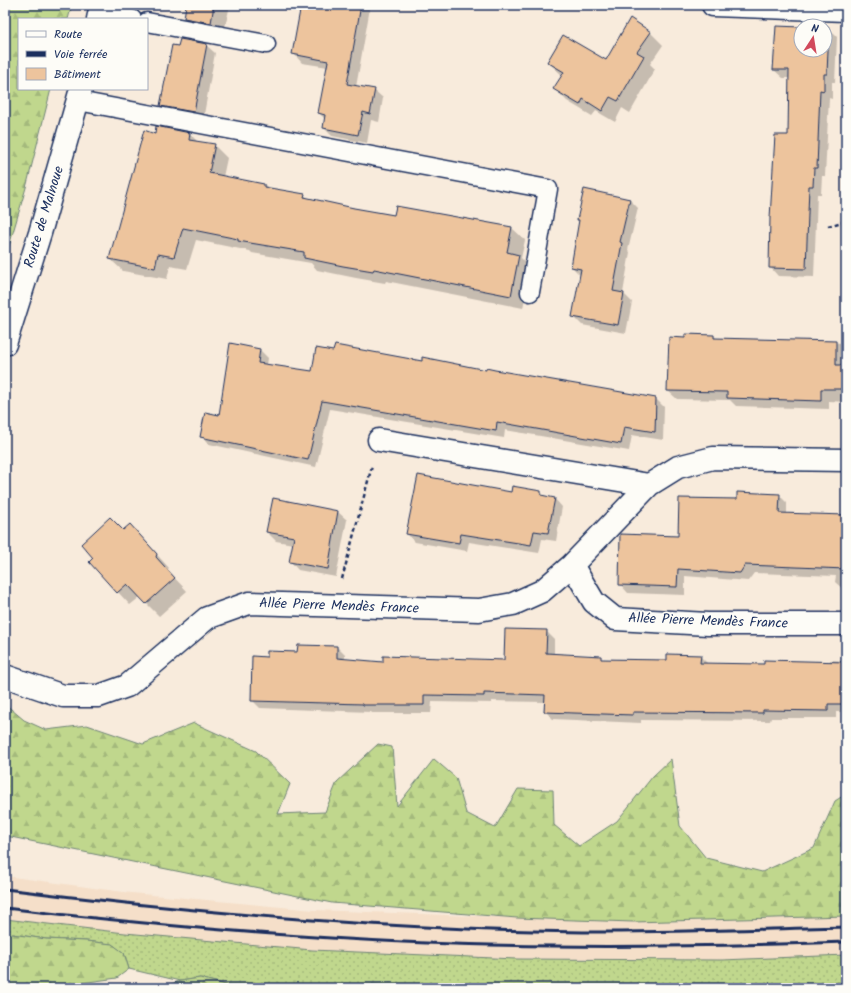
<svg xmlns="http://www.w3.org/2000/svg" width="851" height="993" font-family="Kalam,sans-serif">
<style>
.built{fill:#f5dfc9}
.grass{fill:url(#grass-dots);stroke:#6e8376}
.forest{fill:url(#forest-firs);stroke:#6e8376}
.shadow{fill:#0003}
.building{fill:#edc49d;stroke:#1b2f5e}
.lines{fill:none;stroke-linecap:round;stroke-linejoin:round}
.service-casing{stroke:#1b2f5e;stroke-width:21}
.minor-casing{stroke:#1b2f5e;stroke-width:25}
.secondary-casing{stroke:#1b2f5e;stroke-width:25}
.path{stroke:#1b2f5e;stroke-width:2.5;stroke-dasharray:4 3;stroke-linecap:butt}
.service{stroke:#fdfcf7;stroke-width:18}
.minor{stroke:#fdfcf7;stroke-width:22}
.secondary{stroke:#fdfcf7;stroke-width:22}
.rail{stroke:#1b2f5e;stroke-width:3}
.labels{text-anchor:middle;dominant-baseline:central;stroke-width:3;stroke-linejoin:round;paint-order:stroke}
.street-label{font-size:14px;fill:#1b2f5e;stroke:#fdfcf7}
</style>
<defs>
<pattern id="grass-dots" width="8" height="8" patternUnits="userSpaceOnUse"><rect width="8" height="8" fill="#c0d78d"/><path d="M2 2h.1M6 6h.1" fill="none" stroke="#a4b97c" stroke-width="1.8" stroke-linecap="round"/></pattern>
<pattern id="forest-firs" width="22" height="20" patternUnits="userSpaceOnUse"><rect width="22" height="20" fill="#c0d78d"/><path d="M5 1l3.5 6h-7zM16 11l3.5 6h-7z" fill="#a4b97c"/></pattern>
</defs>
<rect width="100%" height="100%" fill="#f8ebdc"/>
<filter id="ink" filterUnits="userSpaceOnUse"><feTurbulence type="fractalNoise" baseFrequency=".025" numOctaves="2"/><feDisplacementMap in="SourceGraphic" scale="8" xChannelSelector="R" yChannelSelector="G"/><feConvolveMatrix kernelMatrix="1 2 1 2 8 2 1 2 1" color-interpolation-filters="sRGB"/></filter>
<g filter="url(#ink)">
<path class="built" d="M5,876L131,893L314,910L633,922L846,916V955L722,960L516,959L312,950L125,933L5,919Z"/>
<path class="grass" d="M5,919L125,933L312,950L516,959L722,960L846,955V988H408L372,984L371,988H237L200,978L180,981L129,969L124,953L111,944L86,941L46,939L5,933Z"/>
<path class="forest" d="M5,5H72L68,19H19V89H51L27,184L5,260Z
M5,704L24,720L46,730L87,725L143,744L194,723L256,751L290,784L278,814L325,812L337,782L378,744L392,747L397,806L434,759L456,778L466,813L495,828L518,789L553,790L554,825L579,846L617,821L653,776L671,759L680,826L706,858L762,872L814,848L835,801L846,794V916L633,922L517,918L332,903L11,837H5Z
M5,933L46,939L86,941L112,944L124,953L129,969L117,978L81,983L66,988H5Z
M200,978L237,988H159L180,981Z"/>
<path class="shadow" d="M187,5H230L224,32L193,26L185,18Z
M302,5H367L370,8L356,87L374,90L383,98L379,122L371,120L367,143L332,136L324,128L325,119L319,113L328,67L302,63L294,54Z
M801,28V50H825V28H828L837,37L835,82H832V99L829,98L825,176H822L821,194H817L814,277L778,276L770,267L788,136L790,78H783L774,70Z
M650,32L663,45L650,64L655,69L630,113L622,108L615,122L596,111L592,116L567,101L555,89L563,76L548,62H606Z
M206,45L215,53L203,120L170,114L161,105Z
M190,134L199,143L214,145L227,158L223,177L264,184L268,188L304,195L309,199L395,216L397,207L512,228L525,240L521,258L531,268L523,308L386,281L385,283L356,278L317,270L311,263L252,253L250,251L196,240L187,269L170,266L167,279L123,271L110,259L156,135Z
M584,190L630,200L638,208L628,250L630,252L623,293L632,302L626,333L582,325L573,316L581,276L572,267L580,222L578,220Z
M714,336L717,339L846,343V402L829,401V409L736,406L730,400L677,399L668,391L687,339Z
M260,350L268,358L267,365L313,372L422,362L486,371L656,399L664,407L663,440L632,435L629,451L505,430L504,438L330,409L316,467L209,444L201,436L220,416Z
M541,492L546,497L554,498L562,507L556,541L542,539L539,553L469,542L467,551L415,542L407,534L512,493Z
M779,495L787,503V514L846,516V591L844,590L835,582L836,576L754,573L748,581L685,576V595L628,593L620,584L679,537L738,500Z
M274,499L338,512L347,520L336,577L298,570L290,561L293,544L276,541L267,532Z
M123,531L142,538L169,568L167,570L187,591L159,616L140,597L130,605L90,562Z
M546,631L554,639V654L600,657L602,660L668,661L700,656L708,664L765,665L830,662V660L846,661V712H836V718H771L770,721L641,720V723L553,719L545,711V702L492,701V703L432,702L431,713H372L371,712L260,708L252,700L268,658L337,647L345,655V660L384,663L505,661Z"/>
<path class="building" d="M186,5H214L211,23L184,18Z
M301,5H361L347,84L375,89L370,114L363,112L358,135L323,128L325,115L318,113L328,61L292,54Z
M630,18L651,32L637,52L644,56L618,101L610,97L602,111L583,99L580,105L553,89L564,72L547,62L563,35L606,60Z
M776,26L801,27V50H825V27H829L827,74H824V91L820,90L817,168H814L813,186H809L806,269L769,268L770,218L775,135H788L789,70H773Z
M180,39L207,44L194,112L160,106L172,45L178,46Z
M156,126L190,133L189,140L215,144L209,173L264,184V187L305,194L304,197L354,208L394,215L396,206L512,227L507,252L519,255L511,296L374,269L373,271L343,266L304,258V252L238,241V239L183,228L174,257L158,254L155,268L109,259L144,130L155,134Z
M584,189L630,199L620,242L622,243L613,291L624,293L618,325L572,317L581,269L571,267L579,220H577Z
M685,334L714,335V338L836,341V365H846V389H821V401L727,398V392L667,391L669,337L685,338Z
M230,343L260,349L258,363L312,371L316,348L333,351L335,345L422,361V357L486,370V368L495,370L656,398L655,432L624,427L621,444L497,422L496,431L322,401L308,460L200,437L205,412L219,415Z
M418,475L511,492L512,486L541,491V495L555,498L548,533L534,531L531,545L461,534L459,543L406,534Z
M737,492L780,494L779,513L846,515V569L745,565L740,573L678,569L677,587L619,585L620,534L678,536L679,498L737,499Z
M273,498L338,511L328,569L289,562L294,537L266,532Z
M110,517L123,530L130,524L157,554L156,557L175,578L146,604L127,584L117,593L89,562L93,558L81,544Z
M505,629L547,630L546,653L601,656V659L667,660V654L701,655L700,663L764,664V660L846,662V704H828V711L763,710V713L633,712V715L544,712L545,695L484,693V696L424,695V705H363V704L251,701L252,656L267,657V651L297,652L298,645L337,646V658L383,662V656L504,660Z"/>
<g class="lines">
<g class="service-casing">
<path id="service" d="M100,13L132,19
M147,22L266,44
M78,101L548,189L530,292"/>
</g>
<g class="minor-casing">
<path id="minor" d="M713,5L846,10
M379,440L649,485
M572,565L594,602L615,619L708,624H846
M5,676L63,696H99L127,686L207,618L249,603L479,610L513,604L542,591L572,565L649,485L678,467L713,458L846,460"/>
</g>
<g class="secondary-casing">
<path id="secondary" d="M98,19L101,5
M5,344L40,233L81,89"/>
</g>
<path class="path" d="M828,226L846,221
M342,579L372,466"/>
<use href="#service" class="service"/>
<use href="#minor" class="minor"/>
<use href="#secondary" class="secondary"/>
<path class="rail" d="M5,889C197,913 390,930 583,932C671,933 759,929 846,927
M5,908C166,927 328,941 490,945C609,948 728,946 846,942"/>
</g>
</g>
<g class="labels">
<g class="street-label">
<text transform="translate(44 217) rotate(-73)">Route de Malnoue</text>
<text transform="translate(339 606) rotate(2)">Allée Pierre Mendès France</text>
<text transform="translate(708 621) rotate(2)">Allée Pierre Mendès France</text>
</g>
</g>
<rect width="851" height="993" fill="none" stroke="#fdfcf7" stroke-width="20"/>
<rect x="10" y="10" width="831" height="973" fill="none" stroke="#1b2f5e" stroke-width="1.5" filter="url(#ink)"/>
<rect x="18" y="18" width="130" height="72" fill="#fdfcf7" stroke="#a3aaba"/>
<rect x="26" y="31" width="20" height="6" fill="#fdfcf7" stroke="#a3aaba"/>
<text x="54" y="38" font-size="12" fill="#1b2f5e">Route</text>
<rect x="26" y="51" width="20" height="6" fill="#1b2f5e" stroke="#a3aaba"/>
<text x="54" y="58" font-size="12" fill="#1b2f5e">Voie ferrée</text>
<rect x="26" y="68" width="20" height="12" fill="#edc49d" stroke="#a3aaba"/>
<text x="54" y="78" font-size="12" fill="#1b2f5e">Bâtiment</text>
<g transform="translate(813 38) rotate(12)"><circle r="19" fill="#fdfcf7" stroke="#a3aaba"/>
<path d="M0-3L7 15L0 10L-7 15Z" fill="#d1495b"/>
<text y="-6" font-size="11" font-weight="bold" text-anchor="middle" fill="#1b2f5e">N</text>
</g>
</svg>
